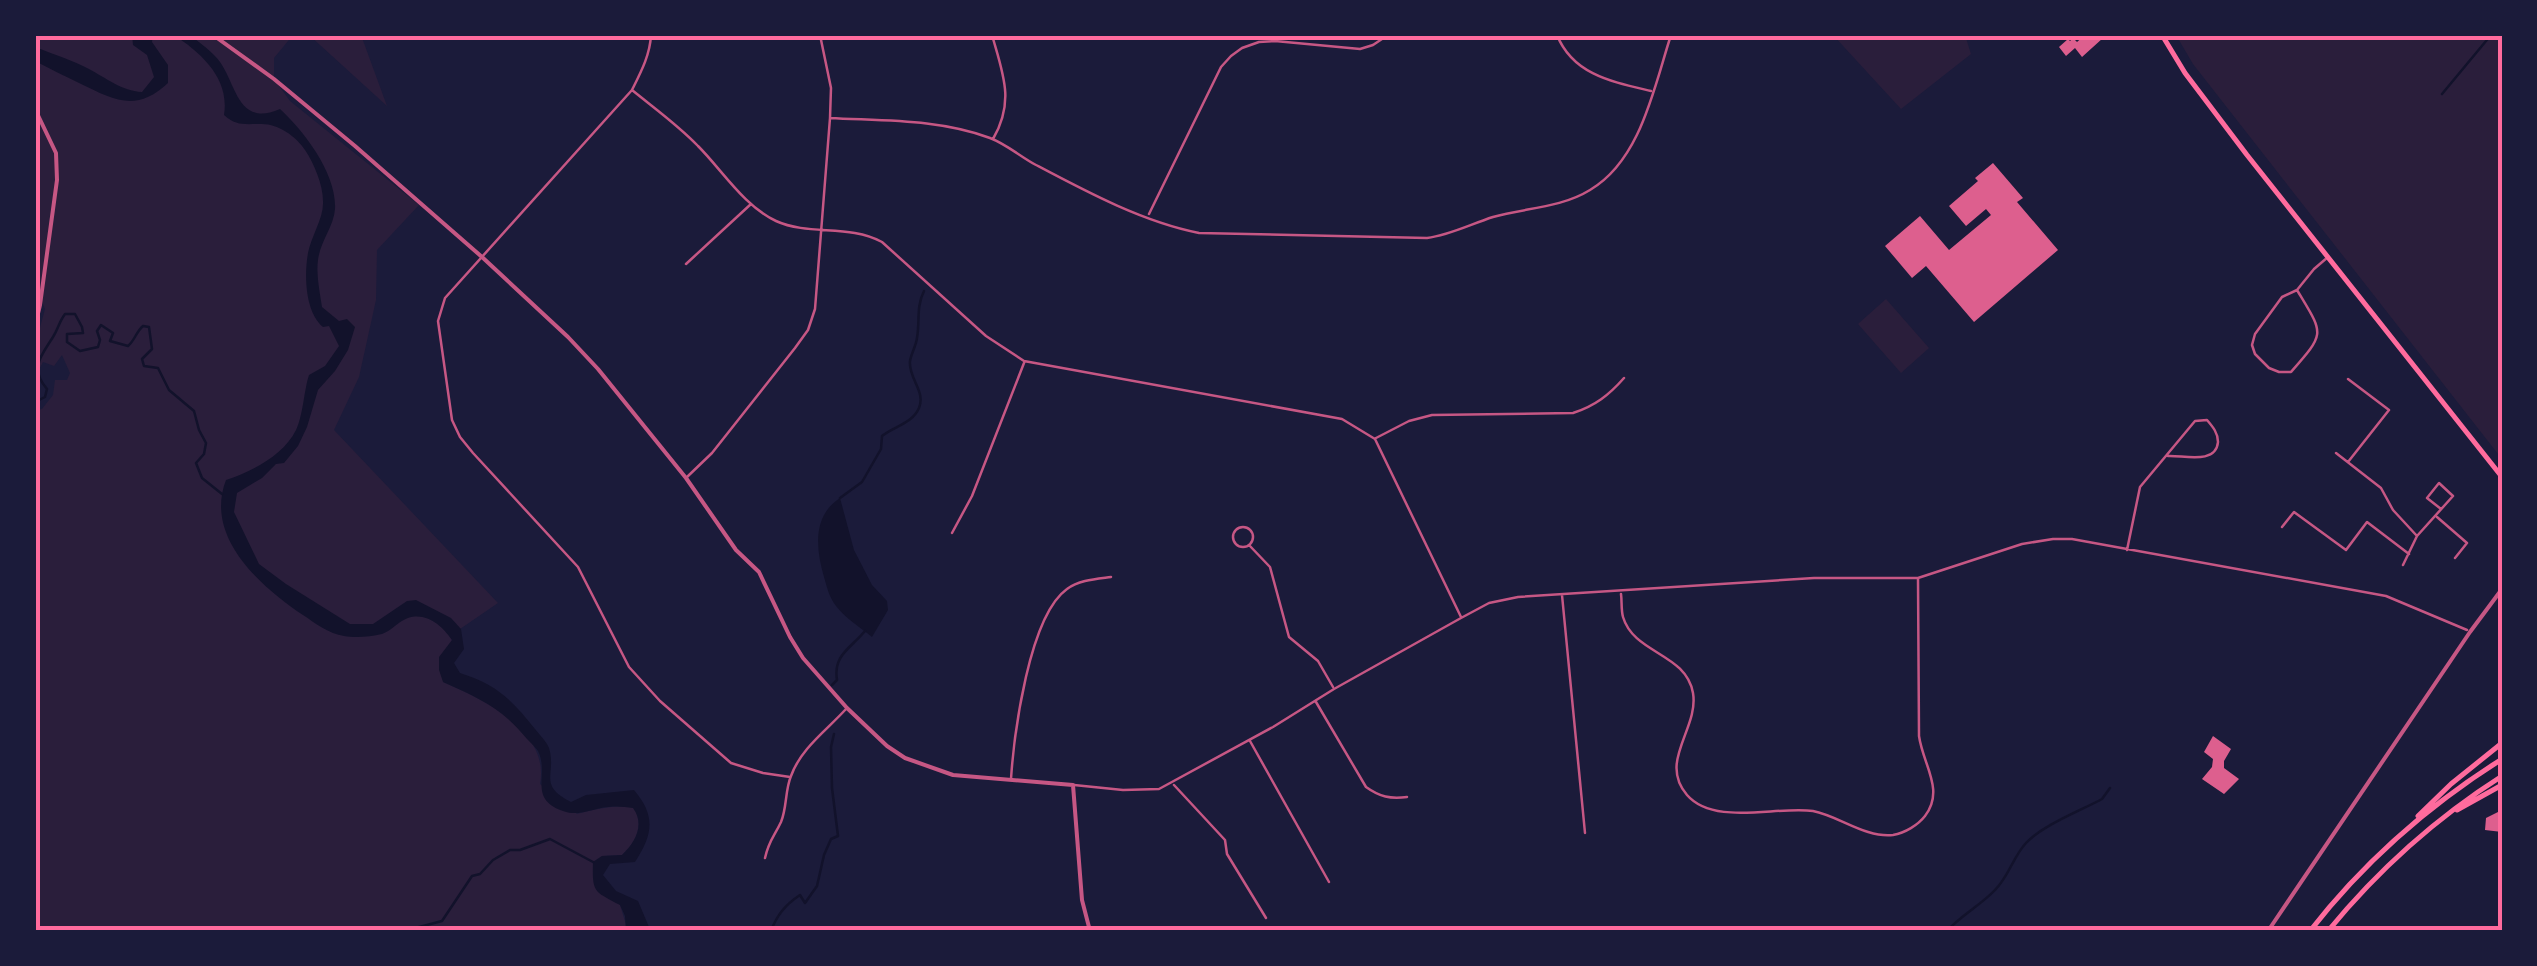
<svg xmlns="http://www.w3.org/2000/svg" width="2537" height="966" font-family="Signika,sans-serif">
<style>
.green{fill:#2a1e3b}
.water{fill:#12122b}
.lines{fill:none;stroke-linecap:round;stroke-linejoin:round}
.stream{stroke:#12122b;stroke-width:2.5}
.building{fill:#dd5f8e}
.minor{stroke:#c65784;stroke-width:2.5}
.tertiary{stroke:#c65784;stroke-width:4}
.primary{stroke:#ff6b9d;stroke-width:5}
.motorway{stroke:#ff6b9d;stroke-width:5}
.neatline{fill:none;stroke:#ff6b9d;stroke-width:4}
</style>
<rect width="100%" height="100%" fill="#1b1b3a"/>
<path class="green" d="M35,35H293L274,58V79L290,101L419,205L377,250L376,300L359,377L334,430L498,603L460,629L427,618L443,626L452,640L443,682C484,700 550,730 540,784L577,814C596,809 613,805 633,807C645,824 636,842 622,855L602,856L593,862L620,905L628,931H35V410L42,409L53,395L55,380H67L70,373L62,355L54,366L43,362L35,377V346L45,309L35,285Z
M309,35H361L387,106Z
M1833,35H1965L1971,54L1901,109Z
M2176,35H2502V459L2193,64Z
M1886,299L1929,348L1901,373L1858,324Z"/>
<path class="water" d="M132,35H153L152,42L168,65V83C136,113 114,100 79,83C65,76 50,69 35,61V47C53,54 72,60 89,69C106,78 122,91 142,92L154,77L147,55L133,45Z
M174,35H190C200,43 213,52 220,62C237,86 238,127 280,109C304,131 337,174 335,209C334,226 320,242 318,260C316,275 320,293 322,307L339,321L347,319L355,327L348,350L335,371L318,390L307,427L298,446L284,463L276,464L262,478L237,493L234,512L259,564L286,584L350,624H373L407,601L416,600L451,618L461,629L464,649L454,663L460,673C496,684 512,700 535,729C539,734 547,742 549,748C557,774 537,785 571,802L586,795L634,790C656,816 653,834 635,862L610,864L603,875L616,891L638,901L649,927L648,931H626L625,916L620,905C594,891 592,893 593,862L602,856L622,855C636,842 645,824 633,808C622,806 611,806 601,808C587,811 577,816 563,811C527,798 550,775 538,751C535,747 531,743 527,739C502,708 479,698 443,682L439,670V657L452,640C442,626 427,612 408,618C399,621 391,631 382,634C370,637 355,638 344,636C329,634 315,623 303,615C260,586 204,537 226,480C252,471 283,456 296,430C303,416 304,390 309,375L325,366L339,346L329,326L323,327C305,312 304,275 308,253C311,236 324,218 323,201C323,185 314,163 305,150C296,136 277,123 260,124C244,124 236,126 224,115C230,78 201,53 174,35Z
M840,498L854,550L872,585L887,601L888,610L872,637C860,627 845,618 836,606C829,597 827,587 824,577C816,549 812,516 840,498Z"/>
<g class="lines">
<path class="stream" d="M2442,94L2491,35
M35,402L45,397L47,389C29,368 41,356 53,337C58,329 59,322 65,314H75L82,327L83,333L67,334V342L80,351L98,347L100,340L97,331L101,325L113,333L110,341L128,346C135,340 136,332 143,326L149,327L152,349L142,359L144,366L158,368L169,390L194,411L199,430L206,443L204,454L196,463L202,478L222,494
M840,498L862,482L881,449L882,436C894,426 912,424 919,408C926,391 908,378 910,361C911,354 916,346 917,338C920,321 916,307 924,291
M832,685L837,680C833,655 850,649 865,631
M404,931L442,921L472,876L480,874L493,860L510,850H520L550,839L593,862
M771,931C777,915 785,905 800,895L805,903L817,886L824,855L831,839L838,836L832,788L831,747L834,734
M1947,931C1961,915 1981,905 1995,890C2009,876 2013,857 2026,843C2043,825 2080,811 2102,799L2110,788"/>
</g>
<path class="building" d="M2085,35H2101L2103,38L2082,57L2075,48L2066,56L2059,47L2068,39L2070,41L2073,38L2077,42Z
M1993,163L2023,198L2017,202L2058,250L1974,322L1926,266L1912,278L1885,246L1920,216L1949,250L1991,215L1986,209L1966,226L1949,206L1978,181L1975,178Z
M2213,736L2231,749L2224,761V768L2239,779L2224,794L2202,779L2212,767L2213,759L2204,752Z
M2502,810V832L2485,830L2486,818Z"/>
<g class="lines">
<path class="minor" d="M651,35C650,55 641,72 632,90L445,298L438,321L452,420L460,437L473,453L578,567L629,667L660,701L731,763L763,773L790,777
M992,35C1003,74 1015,101 993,139
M1557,35C1573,75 1613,82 1651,91
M632,90C654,108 678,125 698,146C722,170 744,206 776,221C809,236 849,224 882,242L986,336L1024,361L1342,419L1375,439L1461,617
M830,118C884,121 939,119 990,138C1006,144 1021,157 1036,165C1087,192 1143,222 1199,233L1427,238C1450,235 1471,224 1493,217C1524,208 1561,208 1590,190C1641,160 1654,87 1671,35
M1149,214L1221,67L1231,56L1242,48L1259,42L1275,41L1360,49L1373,45L1388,35
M686,264L751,204
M2297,290C2324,335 2326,332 2291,372H2279L2269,368L2255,354L2252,345L2255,334L2282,297L2297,290L2314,269L2328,257
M1376,438L1409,421L1432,415L1573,413C1595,406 1609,395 1624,378
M2336,453L2381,488L2393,510L2417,536
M2348,462L2389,410L2348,379
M687,477L712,453L795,348L808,330L815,309L830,118L831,88L820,35
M2437,517L2467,543L2455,558
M1233 537a10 10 0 1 1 20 0a10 10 0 1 1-20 0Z
M2282,527L2294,512L2346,550L2367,522L2409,554
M952,533L972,496L1024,363
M1249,545L1270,567L1289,637L1318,661L1333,687
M2127,550L2140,487L2195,421L2207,420C2213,427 2218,433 2218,442C2216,465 2183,455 2168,456
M2403,565L2417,536L2453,496L2439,483L2427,498L2441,509
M1621,594C1622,601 1621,610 1623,617C1634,654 1686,653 1693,693C1699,729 1658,761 1687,795C1714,826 1775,806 1813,811C1839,816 1865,838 1893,835C1905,833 1918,825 1925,816C1945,790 1923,765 1919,736L1918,579
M1562,595L1585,833
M1316,702L1366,787C1380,797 1390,799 1407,797
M1250,741L1329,882
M1011,779C1014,734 1029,616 1067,589C1079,580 1096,579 1111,577
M1074,785L1123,790L1159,789L1273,727L1334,689L1461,618L1489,603L1518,597L1814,578H1918L2022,544L2053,539H2072L2386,596L2467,630
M1174,785L1225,840L1227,854L1266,918
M765,858C769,840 774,837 781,822C787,808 785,790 791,776C801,748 827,730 846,709"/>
<path class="tertiary" d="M213,35L274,79L355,146L482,257L568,337L598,369L686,478L736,550L759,572L790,637L803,658L847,708L887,746L905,758L953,775L1073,785L1082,900L1090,931
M35,109L56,153L57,180L40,305L35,326
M2268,931L2470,632L2502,589"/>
<path class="primary" d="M2162,35L2185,73L2247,155L2502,477"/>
<path class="motorway" d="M2457,810L2502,785
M2418,816L2451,784L2502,743
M2310,931C2363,863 2429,805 2502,759
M2328,931C2378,870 2436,818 2502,776"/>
</g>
<rect width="2537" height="966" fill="none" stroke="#1b1b3a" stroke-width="75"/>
<rect x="38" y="38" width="2462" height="890" class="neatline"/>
</svg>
